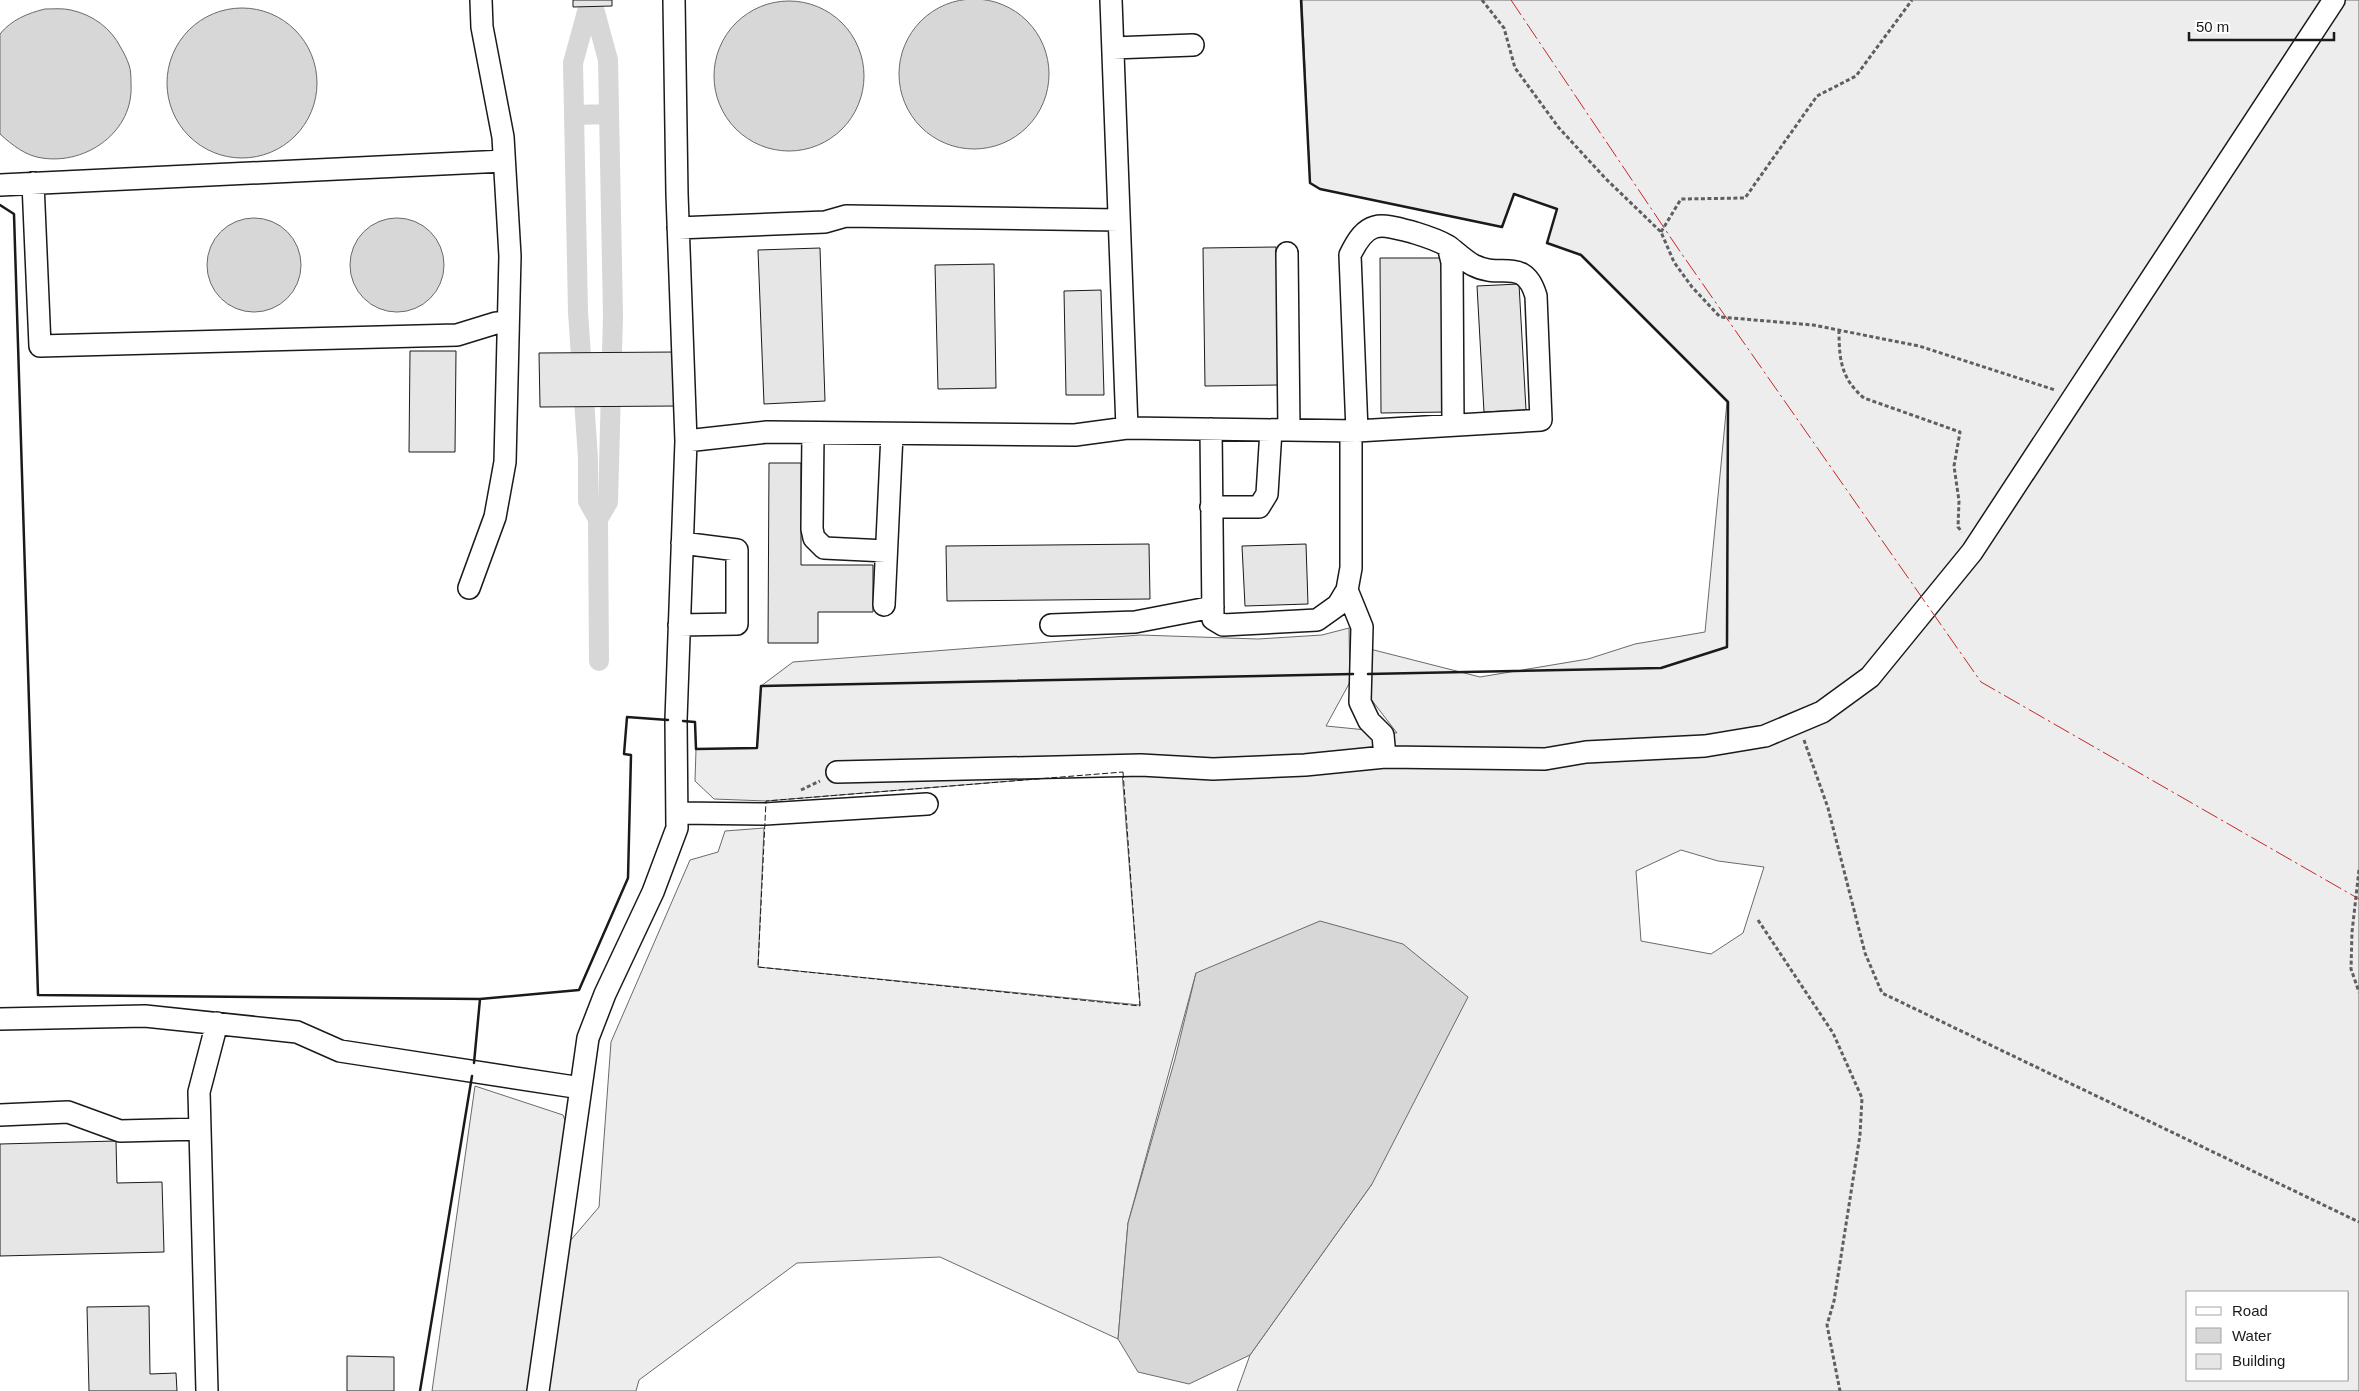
<svg xmlns="http://www.w3.org/2000/svg" width="2359" height="1391" font-family="Helvetica,sans-serif">
<style>
.built{fill:#ededed;stroke:#6a6a6a;fill-rule:evenodd}
.water{fill:#d7d7d7;stroke:#6a6a6a}
.lines{fill:none;stroke-linecap:round;stroke-linejoin:round}
.canal{stroke:#d7d7d7;stroke-width:20}
.building{fill:#e6e6e6;stroke:#1a1a1a}
.minor-casing{stroke:#1a1a1a;stroke-width:24}
.path{stroke:#5f5f5f;stroke-width:3;stroke-dasharray:4 2.5;stroke-linecap:butt}
.minor{stroke:#fff;stroke-width:21}
.fence{stroke:#1a1a1a;stroke-width:1;stroke-dasharray:6 2.5;stroke-linecap:butt}
.wall{stroke:#1a1a1a;stroke-width:2.5}
.power{stroke:#c62828;stroke-width:1;stroke-dasharray:18 4 2.5 4;stroke-linecap:butt}
</style>
<rect width="100%" height="100%" fill="#fff"/>
<path class="built" d="M1302,0H2359V1391H1237L1250,1355L1372,1184L1196,973L1128,1223L1118,1339L940,1257L797,1263L639,1380L636,1391H547L570,1241L599,1207L611,1042L690,860L718,852L725,831L764,828L758,967L1140,1005L1122,772L766,801L714,799L695,781L696,749L757,748L761,686L793,662L1140,635L1258,639L1322,635L1349,628L1350,682L1326,726L1397,733L1367,694L1366,648L1480,677L1588,659L1635,644L1705,632L1727,402L1581,255L1547,243L1557,209L1514,194L1502,227L1320,189L1310,183ZM1681,850L1718,861L1764,867L1743,933L1711,954L1641,941L1636,871ZM2188,1292H2348V1380H2188Z
M475,1086L563,1115L571,1135L527,1391H432Z"/>
<path class="water" d="M899 74a75 75 0 1 1 150 0a75 75 0 1 1-150 0Z
M714 76a75 75 0 1 1 150 0a75 75 0 1 1-150 0Z
M167 83a75 75 0 1 1 150 0a75 75 0 1 1-150 0Z
M45,9C53,9 63,8 71,10C93,15 111,28 121,48C124,53 127,59 129,65C131,70 131,78 131,84C134,131 87,165 42,158C26,156 12,145 0,134V34C11,20 28,13 45,9Z
M350 265a47 47 0 1 1 94 0a47 47 0 1 1-94 0Z
M207 265a47 47 0 1 1 94 0a47 47 0 1 1-94 0Z
M1320,921L1403,944L1468,997L1372,1184L1250,1355L1189,1384L1138,1372L1118,1339L1128,1223L1175,1059L1196,973Z"/>
<g class="lines">
<path class="canal" d="M587,12L573,63L578,312L588,458V501L598,519L599,661
M595,12L608,60L613,315L608,502L598,519
M574,115L609,114"/>
</g>
<path class="building" d="M573,0H612V6L573,7Z
M1276,247L1279,385L1205,386L1203,248Z
M820,248L825,401L764,404L758,250Z
M1380,258H1444L1446,412L1381,413Z
M994,264L996,388L938,389L935,265Z
M1519,284L1526,410L1484,412L1477,286Z
M1101,290L1104,395H1066L1064,291Z
M410,351H456L455,452H409Z
M675,352L676,406L540,407L539,353Z
M769,463H801V565H873V612H818V643H768Z
M1149,544L1150,599L947,601L946,546Z
M1306,544L1308,604L1245,606L1242,546Z
M116,1141L117,1183L162,1182L164,1252L0,1256V1144Z
M149,1306L150,1374L176,1373L177,1391H89L87,1307Z
M347,1356L394,1357V1391H347Z"/>
<g class="lines">
<g class="minor-casing">
<path id="minor" d="M1111,0L1127,428
M1113,48L1193,45
M33,183L40,346L457,335L496,323H508
M0,185L504,161
M678,228L825,222L846,216L1119,220
M1287,253L1289,430
M1211,429L1213,619L1223,625L1317,620L1338,605L1347,590L1351,568V431
M1357,431L1350,255C1367,220 1378,223 1412,232C1425,236 1436,239 1448,246L1452,262L1453,425
M813,433L812,529L814,538L824,548L886,551
M686,441L767,432L1075,435L1127,428L1357,431L1541,420L1536,296C1524,256 1502,280 1473,265C1464,260 1456,252 1448,246
M1211,507H1259L1267,494L1271,430
M469,588L495,517L505,462L510,256L503,137L482,27L481,0
M1347,590L1362,627L1360,702L1369,721L1383,735L1385,757
M884,605L892,434
M679,625L737,624V550L682,543
M1051,625L1135,622L1213,607
M837,772L1141,765L1213,769L1305,765L1385,757L1545,759L1586,752L1705,746L1765,736L1822,712L1870,677L1972,552L2334,0
M677,813L765,814L927,804
M0,1019L145,1016L297,1032L340,1051L581,1088
M0,1115L68,1112L120,1131L200,1129
M207,1391L199,1092L217,1023
M538,1391L588,1038L605,994L653,892L677,828L676,720L686,441L677,194L674,0"/>
</g>
<path class="path" d="M1482,0L1504,28L1515,68L1559,128L1606,179L1661,232L1674,262L1692,287L1720,317L1813,325L1919,346L2055,390
M1661,232L1681,199L1745,198L1817,96L1856,76L1912,0
M1839,330C1839,359 1841,379 1864,398L1960,432L1954,466L1959,501L1958,527L1962,532
M1804,740L1828,808L1865,953L1882,993L2359,1222
M801,790L820,781
M2359,870L2352,932L2351,969L2359,992
M1758,920L1833,1033L1862,1098L1860,1135L1834,1301L1827,1325L1840,1391"/>
<use href="#minor" class="minor"/>
<path class="fence" d="M1123,772L1140,1006L758,967L766,801Z"/>
<path class="wall" d="M1301,0L1310,183L1320,189L1502,227L1514,194L1557,209L1547,243L1581,255L1728,402L1727,647L1661,668L1368,674
M0,205L14,214L38,995L480,999L579,990L628,878L631,755L624,754L627,717L668,720
M683,721L695,722L696,749L757,748L761,686L1353,674
M474,1063L480,999
M420,1391L472,1076"/>
<path class="power" d="M1511,0L1679,250L1981,682L2359,899"/>
</g>
<rect x="2186" y="1291" width="162" height="90" fill="#ffffff" stroke="#a3a3a3"/>
<rect x="2196" y="1307" width="25" height="8" fill="#ffffff" stroke="#a3a3a3"/>
<text x="2232" y="1316" font-size="15" fill="#1a1a1a">Road</text>
<rect x="2196" y="1328" width="25" height="15" fill="#d7d7d7" stroke="#a3a3a3"/>
<text x="2232" y="1341" font-size="15" fill="#1a1a1a">Water</text>
<rect x="2196" y="1354" width="25" height="15" fill="#e6e6e6" stroke="#a3a3a3"/>
<text x="2232" y="1366" font-size="15" fill="#1a1a1a">Building</text>
<path d="M2189 32v8h145v-8" fill="none" stroke="#1a1a1a" stroke-width="2.5"/>
<text x="2196" y="32" font-size="15" fill="#1a1a1a" stroke="#ffffff" stroke-width="4" paint-order="stroke">50 m</text>
</svg>
